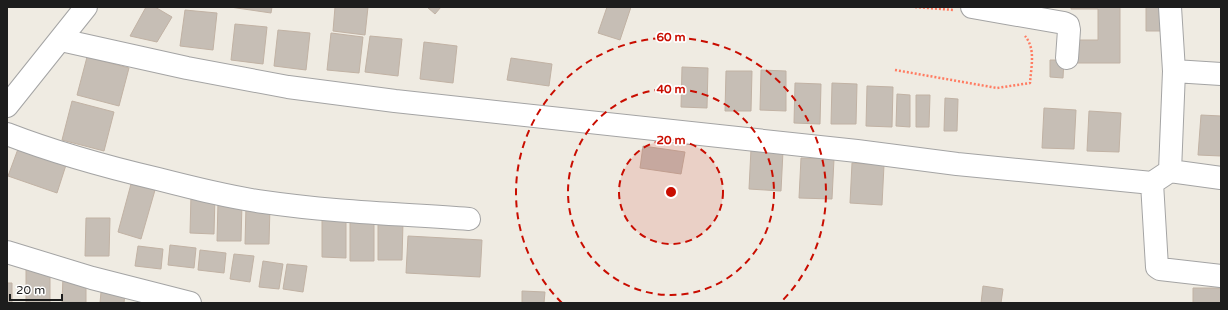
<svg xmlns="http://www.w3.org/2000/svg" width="1228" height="310" font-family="'Varela Round',sans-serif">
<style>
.building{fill:#c6beb5;stroke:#c1b2a4}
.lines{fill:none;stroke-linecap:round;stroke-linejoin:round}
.minor-casing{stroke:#a4a4a4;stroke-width:24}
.path{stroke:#ff7c62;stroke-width:2.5;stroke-dasharray:2 2;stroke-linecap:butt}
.minor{stroke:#fff;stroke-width:22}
.ring{fill:none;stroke:#c90d00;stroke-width:2;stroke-dasharray:7 5}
.centre{fill:#c90d00;stroke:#fff;stroke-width:2}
.ring-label{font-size:12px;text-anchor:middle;font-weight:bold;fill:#c90d00;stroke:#fff;stroke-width:3.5;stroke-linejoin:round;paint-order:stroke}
</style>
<rect width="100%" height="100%" fill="#efebe2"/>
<path class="building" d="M146,7H155L172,17L157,42L130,36Z
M230,7H272L271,13Z
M335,7H368L365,35L333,31Z
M427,7H441L435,14Z
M607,7H631L620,40L598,33Z
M1071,7H1120V63H1074L1075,40H1098V9H1071Z
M1146,7H1161V31H1146Z
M185,10L217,13L213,50L180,46Z
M235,24L267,27L263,64L231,60Z
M278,30L310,33L306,70L274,66Z
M331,33L363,37L359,73L327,70Z
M370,36L402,39L398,76L365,72Z
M424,42L457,46L453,83L420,79Z
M87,57L129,68L119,106L77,95Z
M511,58L552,64L549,86L507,80Z
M1050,60H1064L1063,78L1050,77Z
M682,67L708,68L707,108L681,107Z
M761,70L786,71V111L760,110Z
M726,71H752L751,111H725Z
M795,83L821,84L820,124L794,123Z
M832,83L857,84L856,124H831Z
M867,86L893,87L892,127L866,126Z
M897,94L910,95V127L896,126Z
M916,95H930L929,127H916Z
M945,98L958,99L957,131H944Z
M72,101L114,112L104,151L62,140Z
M1044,108L1076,110L1074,149L1042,148Z
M1089,111L1121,113L1119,152L1087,151Z
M1201,115L1221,116V156L1198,155Z
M643,146L685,152L681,174L640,168Z
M18,149L66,165L57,193L8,176Z
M751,149L783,151L781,191L749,189Z
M801,158L834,159L832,199L799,198Z
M852,163L884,165L882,205L850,203Z
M131,184L155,190L141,239L118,232Z
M191,195H215L214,234L190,233Z
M218,202L242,203L241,241H217Z
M246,206H270L269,244H245Z
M86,218H110L109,256H85Z
M322,219L346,220V258L322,257Z
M350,222L374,223V261H350Z
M378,222H403L402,260H378Z
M408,236L482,240L480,277L406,273Z
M170,245L196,248L194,268L168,265Z
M138,246L163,249L161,269L135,266Z
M200,250L226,253L224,273L198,270Z
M234,254L254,256L250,282L230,279Z
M263,261L283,264L279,289L259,287Z
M287,264L307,266L303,292L283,289Z
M26,268L50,269V303H26Z
M63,276L86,277V303H62Z
M7,283H12V303H7Z
M983,286L1003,289L1001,303H981Z
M1193,288H1221V303H1193Z
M522,291L545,292L544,303H522Z
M101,292L125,293L124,303H100Z"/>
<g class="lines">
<g class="minor-casing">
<path id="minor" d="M972,7L1064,23L1068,25L1069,30L1067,58
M61,40L187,68L288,87L395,101L857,151L957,164L1152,183L1170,171L1221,178
M1174,71L1221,74
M7,106L86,7
M7,134C56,153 107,167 158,179C193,188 228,197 264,202C332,212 401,214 469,219
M1170,171L1174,71L1170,7
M1152,183L1157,267L1160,269L1221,276
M7,252L92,278L190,303"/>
</g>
<path class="path" d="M915,7L954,10
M895,70L997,88L1030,83C1031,67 1036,49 1025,36"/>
<use href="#minor" class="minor"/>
</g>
<circle cx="671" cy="192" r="52" fill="#c90d00" fill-opacity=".12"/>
<g class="ring">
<circle cx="671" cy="192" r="52"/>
<circle cx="671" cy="192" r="103"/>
<path d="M562 303A155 155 0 1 1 780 303"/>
</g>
<circle cx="671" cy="192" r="6" class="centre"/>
<g class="ring-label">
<text x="671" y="41">60 m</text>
<text x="671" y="93">40 m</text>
<text x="671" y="144">20 m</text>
</g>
<rect width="1228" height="310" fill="none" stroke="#1d1d1d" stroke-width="16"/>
<path d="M10 294v6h52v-6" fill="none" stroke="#1d1d1d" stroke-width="2"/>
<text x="16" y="294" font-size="12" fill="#1d1d1d" stroke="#ffffff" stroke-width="3" paint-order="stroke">20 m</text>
</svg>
